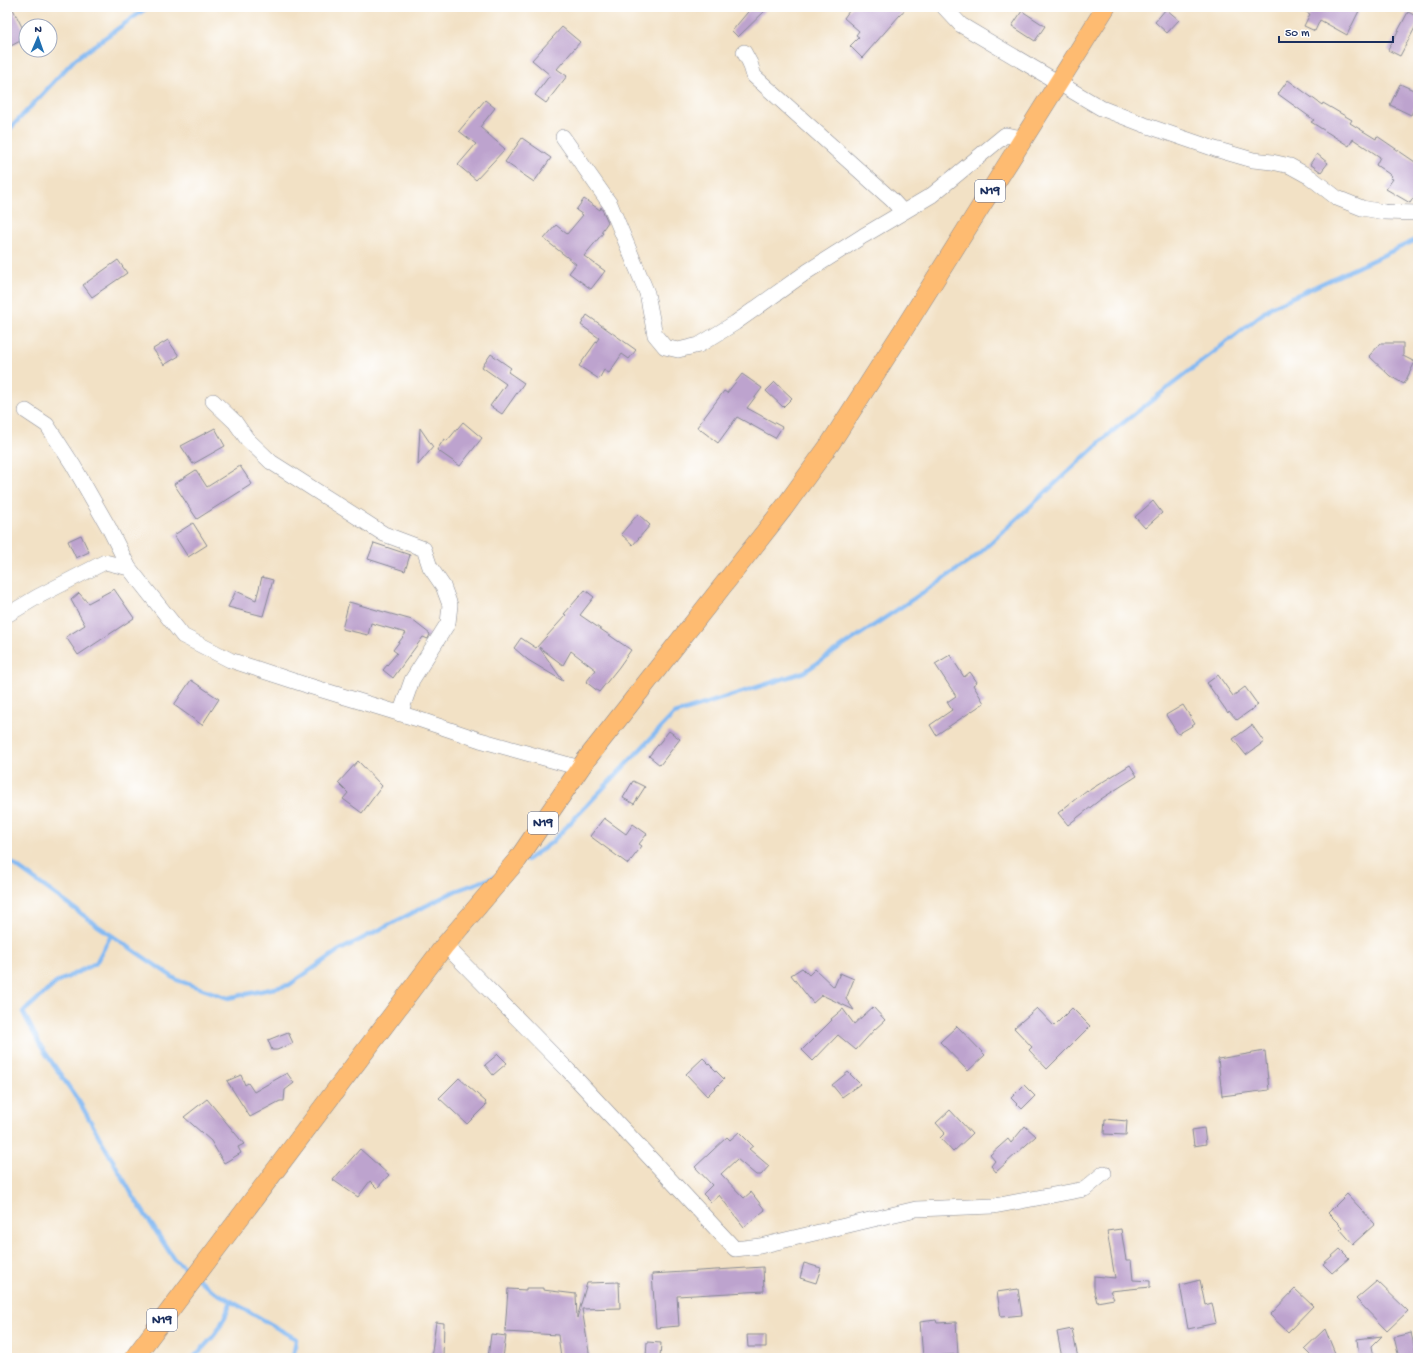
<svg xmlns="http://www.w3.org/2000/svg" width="1425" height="1365" font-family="'Gochi Hand',sans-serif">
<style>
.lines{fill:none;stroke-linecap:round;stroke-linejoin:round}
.stream{stroke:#84baf3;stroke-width:4.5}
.building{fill:#bda3ce}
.minor-casing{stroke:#868892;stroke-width:16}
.major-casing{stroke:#868892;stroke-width:20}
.minor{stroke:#fff;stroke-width:15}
.major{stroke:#febb71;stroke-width:19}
.labels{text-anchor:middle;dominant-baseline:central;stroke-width:3.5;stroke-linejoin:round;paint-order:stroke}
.shield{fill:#fff;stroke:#5f6d8e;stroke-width:1}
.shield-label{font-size:13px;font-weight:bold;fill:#1b2f5e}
</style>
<rect width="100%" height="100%" fill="#fff"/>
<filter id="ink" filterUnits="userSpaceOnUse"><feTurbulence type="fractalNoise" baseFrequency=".025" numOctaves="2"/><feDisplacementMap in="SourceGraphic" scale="8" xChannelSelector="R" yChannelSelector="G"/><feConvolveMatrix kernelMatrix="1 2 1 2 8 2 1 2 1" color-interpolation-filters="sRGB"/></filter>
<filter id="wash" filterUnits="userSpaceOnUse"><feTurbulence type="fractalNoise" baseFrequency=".012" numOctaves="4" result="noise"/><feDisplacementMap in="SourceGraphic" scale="16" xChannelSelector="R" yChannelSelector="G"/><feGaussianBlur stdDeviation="0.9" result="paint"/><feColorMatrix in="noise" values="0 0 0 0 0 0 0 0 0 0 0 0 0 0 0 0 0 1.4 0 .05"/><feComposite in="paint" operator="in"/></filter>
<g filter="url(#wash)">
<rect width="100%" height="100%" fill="#f2e1c5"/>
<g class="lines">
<path class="stream" d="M7,132L75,59L148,7
M527,860L551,843L674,714L804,672L973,559L1109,434L1271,307L1418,239
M7,863H12L98,926L177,980L228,998L289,985L338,951L455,891L494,877
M111,935L96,963L56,983L23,1012L40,1045L80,1103L133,1196L174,1259L193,1274
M198,1279L210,1289L296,1339L293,1358
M193,1358C213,1338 222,1329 231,1301"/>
</g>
<g id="blocks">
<path class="building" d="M7,7H12L26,35V38L7,48Z
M752,7H769L738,37L732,31Z
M852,7H907L862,58L850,46L859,37L856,35L859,31L844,18Z
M1296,7H1361L1347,35L1320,20L1315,31L1304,26L1310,14Z
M1166,9L1179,20L1167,33L1155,22Z
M1022,11L1045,26L1035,41L1012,26Z
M1408,12L1418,17V22L1400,56L1388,50Z
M562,27L580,42L557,69L567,76L546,103L535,95L550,75L532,60Z
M1288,80L1322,105L1323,103L1352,120L1350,123L1376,139L1377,136L1418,164V191L1410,203L1386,189L1393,179L1390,178L1392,176L1376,165L1380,157L1353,139L1349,146L1311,122L1314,120L1278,94Z
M1400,84L1418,92V100L1411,115L1390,105Z
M485,100L495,108L480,127L505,149L476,180L458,165L476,144L459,131Z
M522,138L551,158L534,182L505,162Z
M1317,154L1328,163L1321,172L1310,164Z
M584,199L600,210L601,207L608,222L601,232L603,233L584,256L605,271L591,289L569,273L576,264L544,239L556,225L567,234L583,215L576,210Z
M118,260L127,273L92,297L83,285Z
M587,315L636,350L629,359L622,354L609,373L604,370L599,379L579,366L599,338L581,325Z
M168,340L179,356L164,365L153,349Z
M1381,343H1403V356L1415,362L1404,384L1390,376L1369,356Z
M491,354L511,368L508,372L524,383L502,414L490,406L506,384L482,367Z
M742,374L762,388L747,408L782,427L775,438L737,417L718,443L697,427L724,391L727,393Z
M775,382L792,398L783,407L766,391Z
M463,422L482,438L460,466L437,450L444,439L447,441Z
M215,428L225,446L193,464L181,446Z
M420,428L433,447L418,465Z
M240,466L252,484L197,519L174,484L196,470L207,487Z
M1153,501L1162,513L1145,528L1135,517Z
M638,514L650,525L633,545L621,534Z
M193,523L207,545L188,557L174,535Z
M81,535L89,552L76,558L68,541Z
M374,543L410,555L405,571L368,559Z
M262,577L273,580L263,616L228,607L236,591L256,600Z
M114,589L134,618L78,655L66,637L85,625L71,600L79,593L88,603Z
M585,590L594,597L580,615L631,650L619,667L599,692L586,682L596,670L571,651L563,665L539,647L563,681L528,660L514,648L521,638L536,648L566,615L564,614Z
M349,602L412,620L430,634L428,639L423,637L393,678L383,670L397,653L393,650L406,633L371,623L368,635L342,629Z
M950,655L964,677L970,672L977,682L973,685L984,703L936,735L930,725L952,710L947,702L956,696L935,664Z
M1218,675L1233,696L1245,687L1258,705L1237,720L1229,711L1228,713L1207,683Z
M191,680L219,699L202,725L174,705Z
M1183,705L1195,724L1178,734L1166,715Z
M1252,725L1264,742L1246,755L1233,739Z
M669,731L680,739L660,765L649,756Z
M358,761L382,786L362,813L343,799L348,793L338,783Z
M1130,765L1137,776L1101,799L1068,825L1058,813L1087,790L1088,791Z
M633,781L645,787L634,804L623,798Z
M604,818L626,834L633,824L647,834L639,844L642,846L628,864L590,836Z
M802,968L809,975L815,969L834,987L840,973L854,979L846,999L854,1010L822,995L813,1003L791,975Z
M873,1007L885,1020L874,1030L856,1050L838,1035L813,1061L802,1050L832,1020L831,1019L843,1009L854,1024Z
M1037,1008L1054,1026L1072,1008L1090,1026L1047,1069L1029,1050L1032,1047L1014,1028Z
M957,1026L985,1055L968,1071L940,1042Z
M288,1032L293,1043L277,1050H272L268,1040Z
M1265,1051L1269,1090L1222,1096L1218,1059Z
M498,1054L507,1063L493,1075L485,1065Z
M703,1058L724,1079L707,1096L686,1074Z
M848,1072L860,1084L842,1097L832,1085Z
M287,1073L294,1083L285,1090L284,1101H280L250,1117L227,1081L241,1075L245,1085L248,1083L254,1092Z
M459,1078L486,1102L485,1103L486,1105L467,1124L439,1098Z
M1024,1085L1035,1096L1022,1109L1011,1098Z
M207,1099L244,1144L238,1147L241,1153L224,1163L211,1141L184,1117Z
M950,1110L972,1134L953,1152L940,1138L945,1133L936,1123Z
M1105,1119L1127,1121L1126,1135L1104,1134Z
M1025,1126L1036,1136L996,1172L991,1166L995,1161L990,1155L1008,1139L1011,1143Z
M1204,1128L1206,1144L1194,1146L1192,1130Z
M739,1132L753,1146L749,1149L769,1166L761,1175H756L737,1159L721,1174L744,1198L751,1192L765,1210L744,1227L719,1195L711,1202L703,1194L712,1185L695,1167L727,1137L730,1140Z
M360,1149L389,1175L377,1188L370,1181L358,1197L333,1180Z
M1347,1194L1375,1224L1353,1244L1340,1229L1342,1227L1328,1213Z
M1121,1229L1126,1260H1131L1133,1280L1150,1281V1287L1110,1291L1114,1299L1097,1302L1094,1291V1276L1115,1278L1107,1231Z
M1340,1249L1349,1258L1332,1273L1323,1264Z
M804,1263L821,1268L816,1283L800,1278Z
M763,1267L764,1291L677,1296L679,1326L656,1328L652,1274Z
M1200,1280L1205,1305L1212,1303L1216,1323L1188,1329L1180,1285Z
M1377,1281L1408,1311L1387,1331L1356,1299Z
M619,1282L620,1308L582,1309L590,1358H561L558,1335L505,1332L508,1289L526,1290V1288H543V1290L576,1294L577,1318L587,1283Z
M1018,1289L1022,1315L1001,1317L997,1292Z
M1295,1289L1313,1306L1288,1332L1270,1315Z
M936,1320L937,1323L956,1322L958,1354L923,1357L920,1322Z
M436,1322L444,1323L443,1358H431Z
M1072,1329L1078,1358H1062L1057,1332Z
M1325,1329L1337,1358H1313L1304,1349Z
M1411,1333L1417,1358H1399L1394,1337Z
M491,1334L506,1336L503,1358H488Z
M747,1335H766V1347H748Z
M1382,1336L1372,1346L1374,1358H1359L1357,1339Z
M647,1342L661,1343L660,1357L646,1356Z"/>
</g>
</g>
<g filter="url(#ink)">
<use href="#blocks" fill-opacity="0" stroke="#868892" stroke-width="1"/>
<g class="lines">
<g class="minor-casing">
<path id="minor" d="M944,7L961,25L1101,108L1145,125L1215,149L1253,160L1272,162L1290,166L1310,177L1337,198L1362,208L1384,212L1418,213
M744,52L750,63L754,76L892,200L903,212
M563,137L610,204L647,293L655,335L665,347L678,350L699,345L735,323L808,271L863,236L932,195L1005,135L1023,138
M213,401L235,422L247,439L271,462L384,534L424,549L430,567L443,586L450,605L448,623L412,680L400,714
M26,411L47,425L73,465L109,528L129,568
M7,615L37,597L105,562L129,568L183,636L230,660L306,685L418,719L480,740L580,768
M445,945L568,1070L735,1249L760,1246L916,1209L994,1206L1085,1189L1104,1173"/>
</g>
<g class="major-casing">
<path id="major" d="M134,1358L445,945L518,859L585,761L783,509L830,444L902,332L1106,7"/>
</g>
<use href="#minor" class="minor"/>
<use href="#major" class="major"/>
</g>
</g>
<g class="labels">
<g class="shield">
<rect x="975" y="180" width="30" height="22" rx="3"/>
<rect x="528" y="812" width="30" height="22" rx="3"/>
<rect x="147" y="1309" width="30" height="22" rx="3"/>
</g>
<g class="shield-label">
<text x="990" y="191">N19</text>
<text x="543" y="823">N19</text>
<text x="162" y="1320">N19</text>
</g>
</g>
<rect width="1425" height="1365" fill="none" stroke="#fff" stroke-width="24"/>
<g transform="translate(38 38) rotate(2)"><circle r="19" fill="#ffffff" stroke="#a4acbf"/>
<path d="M0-3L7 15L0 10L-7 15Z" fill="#1f6fb2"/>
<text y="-6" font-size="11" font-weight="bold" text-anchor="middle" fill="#1b2f5e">N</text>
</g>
<path d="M1279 36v6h114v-6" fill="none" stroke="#1b2f5e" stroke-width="2"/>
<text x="1285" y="36" font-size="12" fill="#1b2f5e" stroke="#ffffff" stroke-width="3" paint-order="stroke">50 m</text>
</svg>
